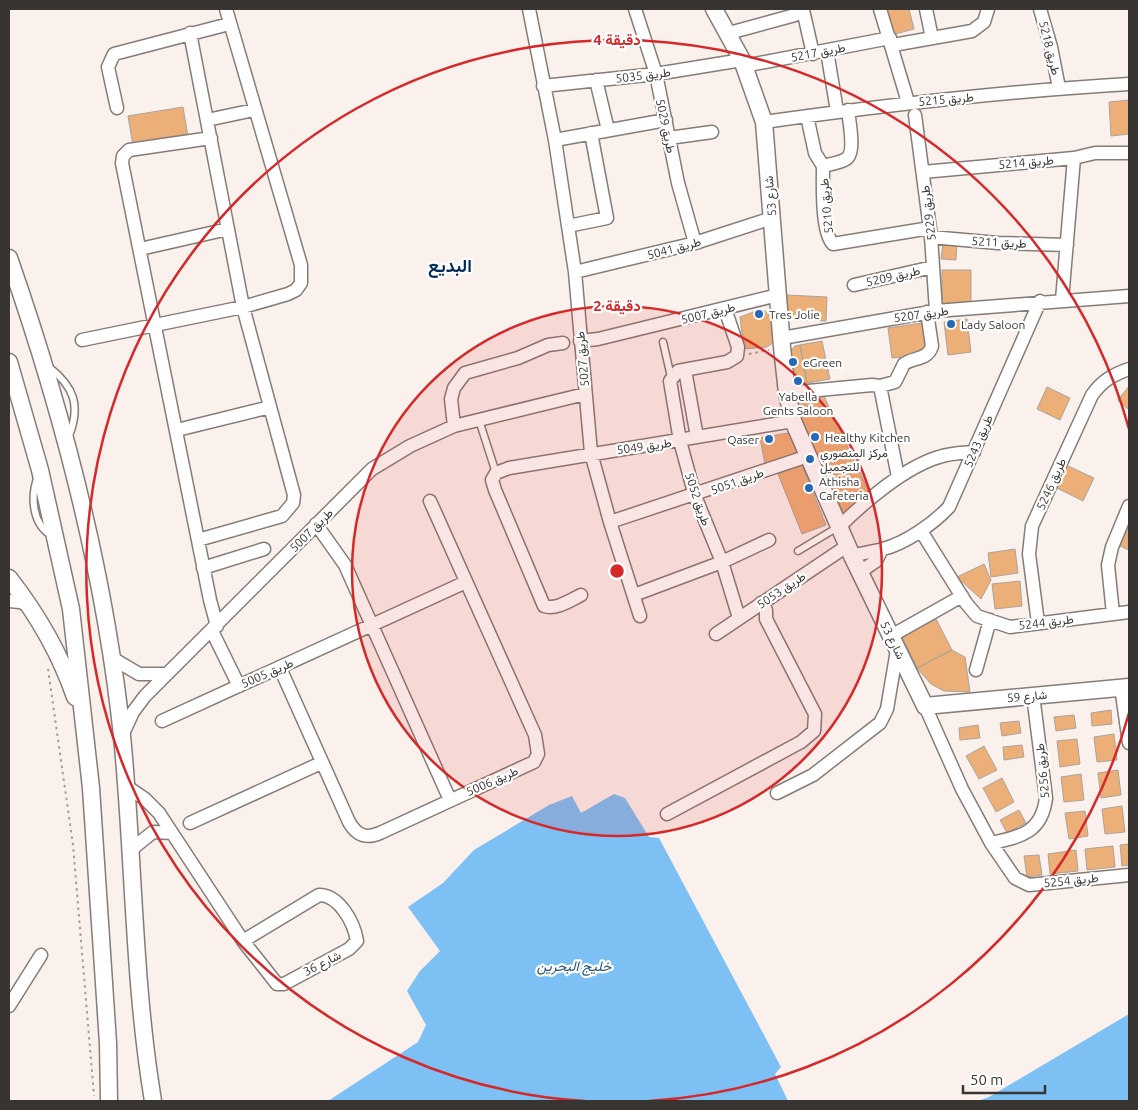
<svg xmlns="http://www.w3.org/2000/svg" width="1138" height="1110" font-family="Ubuntu,Vazirmatn,sans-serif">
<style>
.water{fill:#7cc0f4}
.building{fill:#edaf78;stroke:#aba39c}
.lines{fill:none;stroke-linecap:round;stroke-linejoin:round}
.service-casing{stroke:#857c77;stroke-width:9}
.minor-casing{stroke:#857c77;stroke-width:15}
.tertiary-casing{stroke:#857c77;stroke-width:19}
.path{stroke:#a49d99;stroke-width:2;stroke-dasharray:2.5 4;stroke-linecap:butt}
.service{stroke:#fff;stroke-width:6}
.minor{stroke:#fff;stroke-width:12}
.tertiary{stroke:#fff;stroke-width:16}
.ring{fill:none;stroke:#d62828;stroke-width:2.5}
.poi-dot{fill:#2667b8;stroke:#fff;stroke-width:2}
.labels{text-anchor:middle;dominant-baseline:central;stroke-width:4.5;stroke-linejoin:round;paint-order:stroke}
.street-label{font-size:12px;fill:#373431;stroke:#fff}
.poi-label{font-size:12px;fill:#373431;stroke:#fff;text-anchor:start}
.water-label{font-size:14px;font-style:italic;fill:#235578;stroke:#fff}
.district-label{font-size:18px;font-weight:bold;fill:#00295b;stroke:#fff}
.centre{fill:#d62828;stroke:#fff;stroke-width:2.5}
.ring-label{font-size:15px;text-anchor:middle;font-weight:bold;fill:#d62828;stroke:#fff;stroke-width:4.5;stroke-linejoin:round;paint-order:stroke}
</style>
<rect width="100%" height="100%" fill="#fbf1ec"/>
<path class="water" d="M614,794L625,798L649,837L659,838L781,1067L775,1074L788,1101H328L418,1042L426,1025L407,991L420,971L440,951L408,907L443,883L474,850L549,805L572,796L581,813Z
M1129,1014V1101H978L989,1097Z"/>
<path class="building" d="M884,9H909L914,29L891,35Z
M1129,100V134L1111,136L1109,102Z
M183,107L188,137L133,146L128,116Z
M943,243L957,244L956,260L941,259Z
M942,270H971V303L942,304Z
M787,295L827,297L826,321L786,319Z
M756,311H765L771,316L774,342L767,347L744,349L740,317Z
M967,319L971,352L948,355L944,322Z
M922,323L926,354L892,358L888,328Z
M822,341L830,379L807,383L800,345Z
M800,345L807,383L796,385L790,352L795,346Z
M1129,386V410L1118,400Z
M1047,387L1070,398L1060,420L1037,409Z
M823,394L871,496L845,518L801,418L797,398Z
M787,433L794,438L798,456L765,464L760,438Z
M802,465L826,525L802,534L778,474Z
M1066,465L1094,478L1083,501L1055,487Z
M1129,525V550L1120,546Z
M1015,549L1018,573L991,577L988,553Z
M984,564L991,580L981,599L957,577Z
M1020,581L1022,606L995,609L992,584Z
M936,619L952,650L917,668L902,637Z
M952,650L965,657L970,692L944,691L931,684L917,668Z
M1111,710L1112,724L1092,726L1091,713Z
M1074,715L1076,728L1056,731L1054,717Z
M1019,721L1021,733L1002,736L1000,723Z
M978,725L980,738L960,740L959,728Z
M1114,734L1117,760L1097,762L1094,737Z
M1077,739L1080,764L1060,767L1057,741Z
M1022,745L1024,757L1004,760L1003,747Z
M984,746L997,770L979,779L966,756Z
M1118,770L1121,795L1101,798L1098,773Z
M1081,774L1084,800L1064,802L1061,777Z
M1002,778L1014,802L996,812L983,788Z
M1122,806L1125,832L1105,834L1102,809Z
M1019,810L1026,823L1007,833L1000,820Z
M1085,811L1088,836L1069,839L1065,813Z
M1129,844V865L1122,866L1120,845Z
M1113,846L1115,867L1087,870L1085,849Z
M1076,850L1078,871L1050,874L1048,854Z
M1039,855L1042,875L1027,877L1024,856Z"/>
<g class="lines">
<g class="service-casing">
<path id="service" d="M663,342L671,377
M49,367C74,387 81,405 69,436
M479,420L496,473
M38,476C30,497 32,524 52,536
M798,551L838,527"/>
</g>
<g class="minor-casing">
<path id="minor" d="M529,9L555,140L575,272L591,453L610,522L640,616
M635,9L656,74L678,183L695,243
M880,9L908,102
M926,9L932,38
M1040,9L1051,47L1059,88
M803,10L813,54
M190,33L243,307L294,495L293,503L282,516L198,540
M729,33L795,15L803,9
M893,45L972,31L984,22L988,9
M827,51L837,111
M744,66L890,38
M596,80L608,130
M543,86L656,74L742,60
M117,108L108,67L114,54L229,24
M915,115L931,237L936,311
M807,116L815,153L823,166
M207,120L254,110
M764,122C885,105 1007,91 1129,84
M211,138L129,150L123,156L122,163L210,600L217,626
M669,138L712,132
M555,140L666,120
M823,166C823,183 821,232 833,244L930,228
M823,166C830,164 840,163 846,159C856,153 849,121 848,110
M923,172L1074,158L1095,153H1129
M568,226L607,218L591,133
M931,237L998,243L1067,245
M140,249L228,229
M575,272L695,243L772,218
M854,285L933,267
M1062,300L1074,158
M725,309L738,347L737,356L727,362L678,371L670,381L680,441L695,496L722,562L739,618
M782,338L936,311L1129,296
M82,340L243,307L288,294L296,290L301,283V265L226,9
M580,341L598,339L778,295
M685,370L697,437
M880,386L898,477
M787,393L872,385L880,386L895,382L904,364C914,357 928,360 932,346L927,312
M454,426L451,399L454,388L465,373L518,358L548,345L563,343
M177,430L270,407
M610,522L808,456
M316,524L345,565L450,800
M839,527C864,502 905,467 939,457C950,453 962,453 974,452
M921,531L966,603L977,616L1010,627L1129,612
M852,556C862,553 872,552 883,549C906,543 933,524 949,507L1040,301
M203,568L264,549
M860,572L876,561L882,549
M581,595C569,601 556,610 544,606L495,490L492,480L496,473L509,468L793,421
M634,595L722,562L769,540
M9,601L20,602L30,606
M1113,614L1108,565L1112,547L1129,506
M1038,623L1029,554L1032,526L1092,395C1102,381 1112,375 1129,369
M212,631L239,686
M716,634L847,546
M891,636L962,596
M112,658L139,674H167
M280,668L349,822C357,836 366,839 380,833L534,762L538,754L535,735L430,501
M976,670L990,620
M1121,687L1129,743
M925,706L962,789L991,843L1015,878L1029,885L1129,875
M162,721L466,582
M122,736L133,712L145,696L372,469L410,446L454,426L585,394
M126,786L145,799L159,813L243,941L277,984H284L349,949L357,941C354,922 339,895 319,895L243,941
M777,793L813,775L880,723L887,709L897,650
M667,814L801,742L814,731L815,714L766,619V610L761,603
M190,823L321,763
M991,843C1021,837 1042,832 1046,798L1033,695
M132,849L153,832L172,833
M9,1006L41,955"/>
</g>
<g class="tertiary-casing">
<path id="tertiary" d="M714,9L742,60L764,122L782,347L787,393L793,421L852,556L925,706L1129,687
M9,258C63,413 105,572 122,736C134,857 133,981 153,1101
M9,362L40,470L71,609L91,788L108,1043L109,1101
M9,578C37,614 60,653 75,697"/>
</g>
<path class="path" d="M749,354L769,350
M48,669L73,845L94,1096"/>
<use href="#service" class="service"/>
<use href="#minor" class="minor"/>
<use href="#tertiary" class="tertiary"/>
</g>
<circle cx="617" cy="571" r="265" fill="#d62828" fill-opacity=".12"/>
<g class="ring">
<circle cx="617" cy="571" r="265"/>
<path d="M1129 713A531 531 0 0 1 649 1101M585 1101A531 531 0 1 1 1129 429"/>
</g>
<g class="poi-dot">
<circle cx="759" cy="314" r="5"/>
<circle cx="951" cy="324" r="5"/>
<circle cx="793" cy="362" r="5"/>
<circle cx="798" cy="381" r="5"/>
<circle cx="815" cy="437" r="5"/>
<circle cx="769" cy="439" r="5"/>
<circle cx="810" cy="459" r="5"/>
<circle cx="809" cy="488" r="5"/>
</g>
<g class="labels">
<g class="street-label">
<text transform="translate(1050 48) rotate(76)">طريق 5218</text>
<text transform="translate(818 52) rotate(-11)">طريق 5217</text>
<text transform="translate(643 75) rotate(-7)">طريق 5035</text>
<text transform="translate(946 99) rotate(-5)">طريق 5215</text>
<text transform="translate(666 126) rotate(78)">طريق 5029</text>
<text transform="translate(1026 162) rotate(-5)">طريق 5214</text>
<text transform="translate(770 196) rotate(-95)">شارع 53</text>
<text transform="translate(826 206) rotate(-95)">طريق 5210</text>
<text transform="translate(928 213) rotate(-97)">طريق 5229</text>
<text transform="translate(999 242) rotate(3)">طريق 5211</text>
<text transform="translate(674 248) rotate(-15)">طريق 5041</text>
<text transform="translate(893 276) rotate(-13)">طريق 5209</text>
<text transform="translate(708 313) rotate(-14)">طريق 5007</text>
<text transform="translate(921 314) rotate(-8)">طريق 5207</text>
<text transform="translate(582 359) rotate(-95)">طريق 5027</text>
<text transform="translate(978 441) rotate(-67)">طريق 5243</text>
<text transform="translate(644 446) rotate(-8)">طريق 5049</text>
<text transform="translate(737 481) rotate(-20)">طريق 5051</text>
<text transform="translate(1051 484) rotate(-66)">طريق 5246</text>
<text transform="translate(698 499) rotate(71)">طريق 5052</text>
<text transform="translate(311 530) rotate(-45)">طريق 5007</text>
<text transform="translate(781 590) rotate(-34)">طريق 5053</text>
<text transform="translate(1046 622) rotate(-7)">طريق 5244</text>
<text transform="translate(893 640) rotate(64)">شارع 53</text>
<text transform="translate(267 673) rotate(-24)">طريق 5005</text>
<text transform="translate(1027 696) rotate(-5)">شارع 59</text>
<text transform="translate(1042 771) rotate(-96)">طريق 5256</text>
<text transform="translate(492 781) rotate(-24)">طريق 5006</text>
<text transform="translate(1071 880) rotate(-6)">طريق 5254</text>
<text transform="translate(322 963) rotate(-27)">شارع 36</text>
</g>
<g class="poi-label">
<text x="769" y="314">Tres Jolie</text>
<text x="961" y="324">Lady Saloon</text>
<text x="803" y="362">eGreen</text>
<text x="798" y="396" text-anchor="middle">Yabella<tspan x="798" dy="14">Gents Saloon</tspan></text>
<text x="825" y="437">Healthy Kitchen</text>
<text x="759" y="439" text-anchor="end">Qaser</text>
<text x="820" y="452">مركز المنصوري<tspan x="820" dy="14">للتجميل</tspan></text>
<text x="819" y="481">Athisha<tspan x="819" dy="14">Cafeteria</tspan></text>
</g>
<g class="water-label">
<text x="574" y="966">خليج البحرين</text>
</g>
<g class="district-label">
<text x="450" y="265">البديع</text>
</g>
</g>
<circle cx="617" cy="571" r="8" class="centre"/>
<g class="ring-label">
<text x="617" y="45">4 دقيقة</text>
<text x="617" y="311">2 دقيقة</text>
</g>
<rect width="1138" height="1110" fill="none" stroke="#373431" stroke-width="20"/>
<path d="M963 1085v8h82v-8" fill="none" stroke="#373431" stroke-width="2.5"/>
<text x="970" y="1085" font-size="15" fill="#373431" stroke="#ffffff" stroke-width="4" paint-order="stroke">50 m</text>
</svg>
